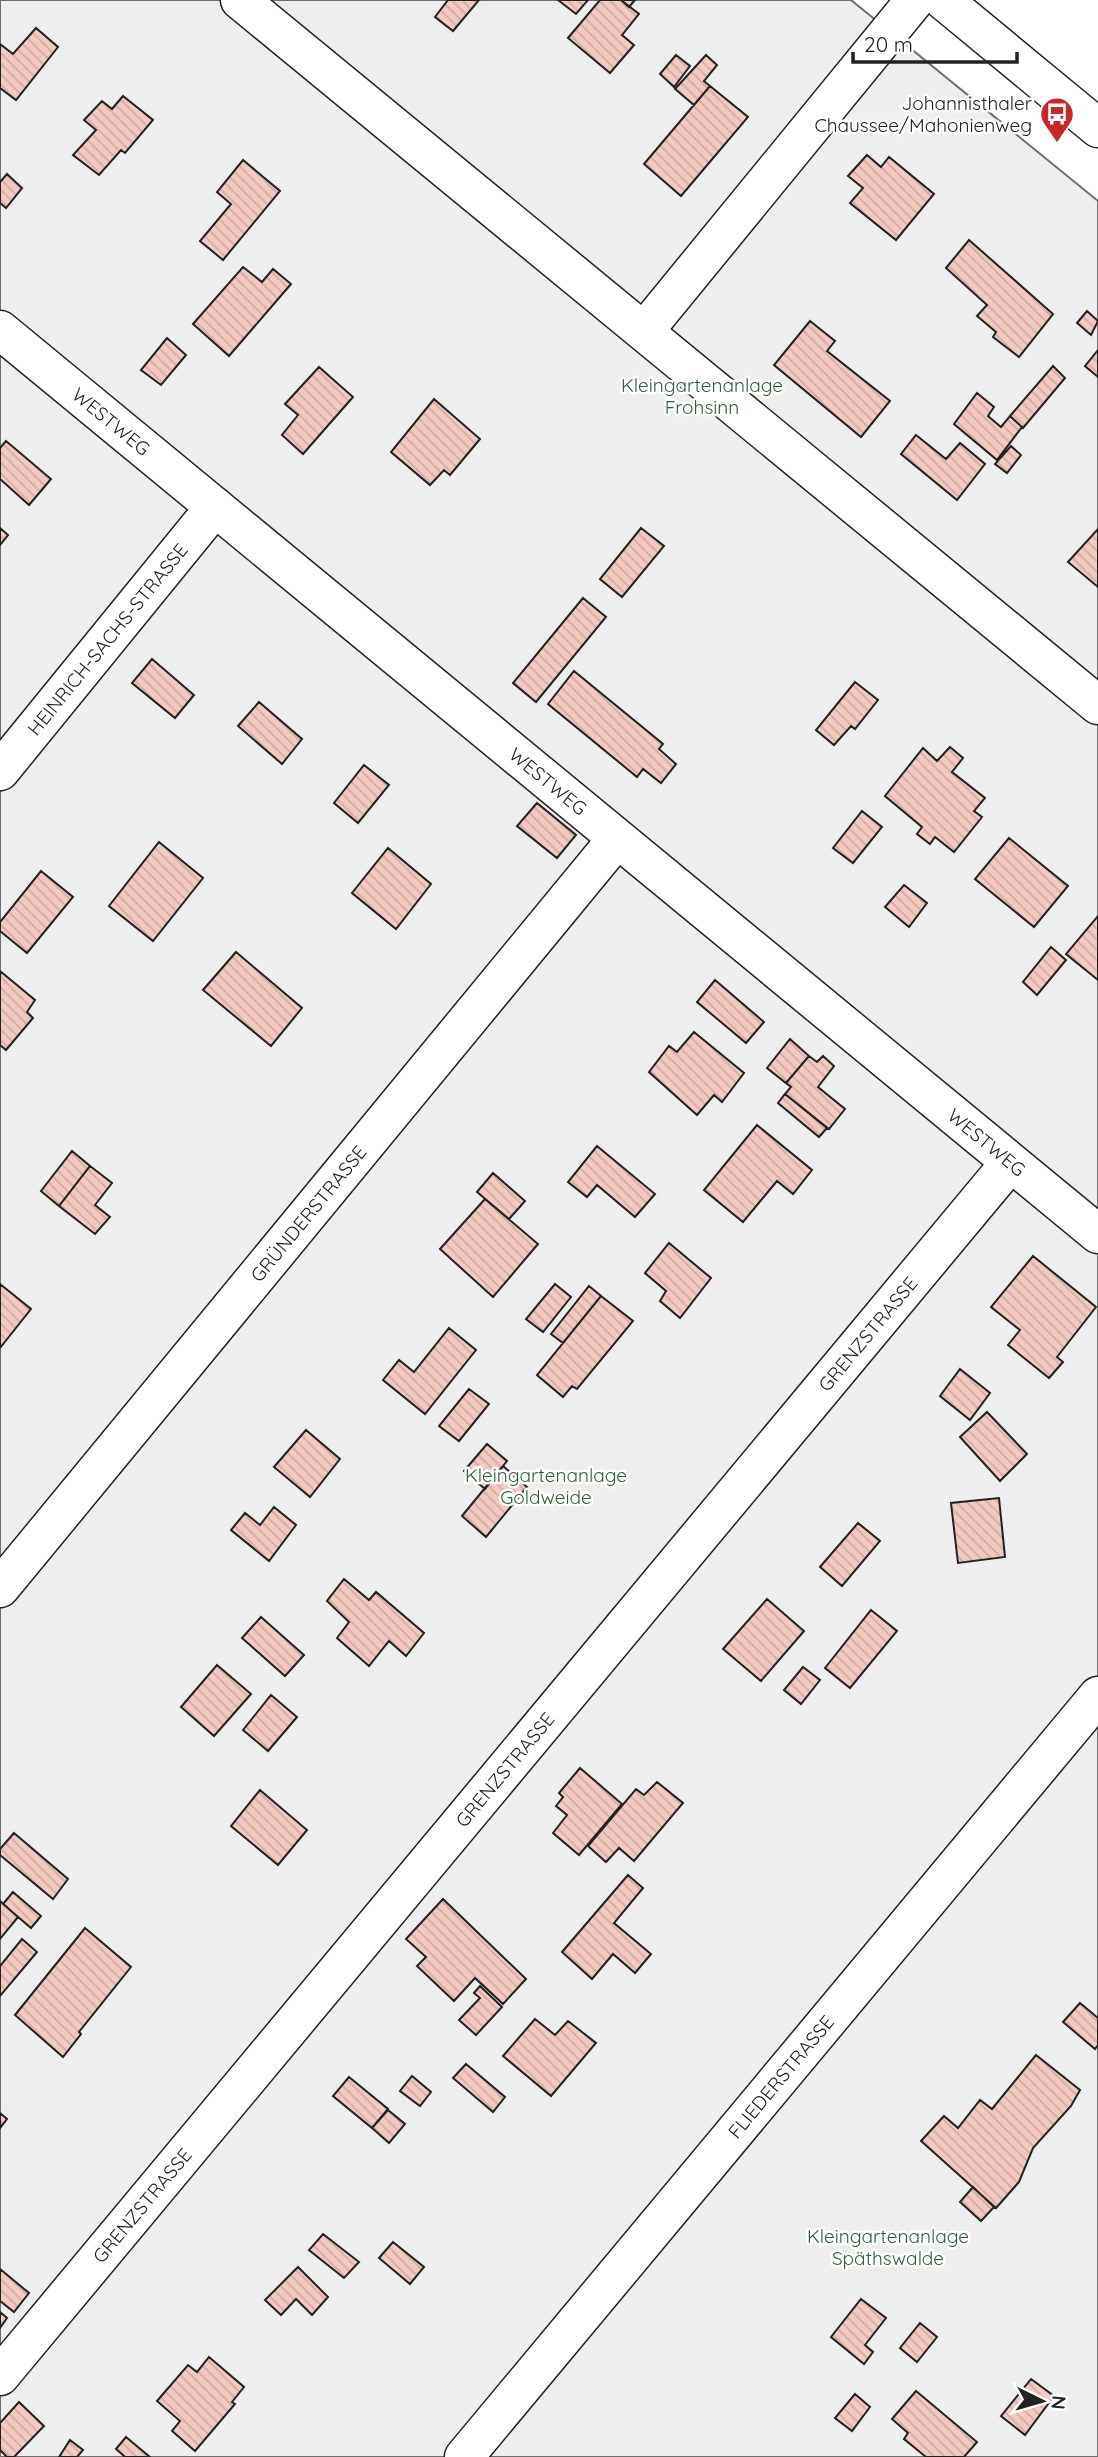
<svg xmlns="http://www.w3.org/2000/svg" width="1098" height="2457" font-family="Quicksand,sans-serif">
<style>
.garden{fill:#eee;stroke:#6f6f6f;stroke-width:2}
.building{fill:url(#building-back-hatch);stroke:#222;stroke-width:2}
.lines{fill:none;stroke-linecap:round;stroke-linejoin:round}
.minor-casing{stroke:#222;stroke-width:41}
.minor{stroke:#fff;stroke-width:38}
.labels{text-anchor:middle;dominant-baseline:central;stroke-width:5;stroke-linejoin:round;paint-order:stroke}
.poi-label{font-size:19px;fill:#222;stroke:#fff;text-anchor:end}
.park-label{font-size:19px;fill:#2f5e38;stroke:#fff}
.street-label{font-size:19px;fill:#222;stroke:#fff}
</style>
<defs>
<pattern id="building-back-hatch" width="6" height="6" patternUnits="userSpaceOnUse" patternTransform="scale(1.75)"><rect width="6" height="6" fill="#f3c9c0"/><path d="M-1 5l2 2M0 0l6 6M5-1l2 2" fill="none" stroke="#d0aca5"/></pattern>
</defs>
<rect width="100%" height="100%" fill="#fff"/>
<path class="garden" d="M0,0H851L1098,201V2457H0Z"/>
<path class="building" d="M448,0H479L453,31L435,17Z
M558,0H588L576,14Z
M600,0H621L639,14L622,35L634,45L610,73L568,38Z
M621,0H635L629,7Z
M36,28L58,47L16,100L0,88V44L13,54Z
M676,55L690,66L674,87L660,74Z
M706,55L717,65L704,81L710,86L694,105L675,89Z
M710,86L748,117L681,196L644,164Z
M123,96L153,120L125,153L121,150L99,175L73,155L96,130L84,120L102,101L112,109Z
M867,155L881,167L889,157L934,194L896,240L850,203L863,188L848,176Z
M243,160L280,191L223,260L200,241L231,204L217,192Z
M7,174L22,188L6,208L0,203V182Z
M969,240L1053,314L1019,357L993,337L996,332L977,316L987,305L946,268Z
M243,267L262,282L273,269L291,284L229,356L193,324Z
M1087,311L1098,321L1091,335L1077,323Z
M810,321L835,341L827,351L890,401L861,437L774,365Z
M167,338L186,355L161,385L141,370Z
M1098,350V377L1085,366Z
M1053,366L1065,378L1023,428L1010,416Z
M319,367L353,397L303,454L282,435L298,415L285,404Z
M977,393L994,407L988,416L1001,427L1010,416L1022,427L997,460L954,424Z
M434,399L480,439L450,475L444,470L430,485L391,452Z
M916,435L946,459L960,443L985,464L957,500L901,454Z
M6,441L51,479L29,505L0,479V448Z
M1011,446L1021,455L1007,473L995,464Z
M0,528L8,535L0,545Z
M641,528L664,546L622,597L600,579Z
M1098,529V587L1068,562Z
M583,598L606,617L536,702L513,683Z
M152,659L194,695L175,718L132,683Z
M574,671L663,744L659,749L676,764L661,783L643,769L637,777L548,704Z
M855,682L878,700L855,729L851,726L834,745L816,730Z
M259,702L302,739L282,764L238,726Z
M950,747L963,758L952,772L985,798L974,811L982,817L954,852L935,837L930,844L917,834L922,827L885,796L923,748L937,761Z
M364,765L389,785L358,823L334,803Z
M537,803L576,835L557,858L517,826Z
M862,811L882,827L853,863L833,848Z
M1009,838L1068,886L1034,927L975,879Z
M159,842L203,878L153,941L109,906Z
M388,848L431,884L396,929L352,893Z
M41,871L73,897L27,953L0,931V922Z
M904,885L927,903L909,927L885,907Z
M1098,916V980L1066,954Z
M1051,947L1066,960L1037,995L1023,982Z
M236,952L302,1008L271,1046L203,990Z
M0,971L35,1000L27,1012L33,1018L6,1050L0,1045Z
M715,980L764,1022L746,1043L697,1002Z
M694,1032L744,1073L722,1102L714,1095L697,1115L649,1072L669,1046L677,1052Z
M790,1039L809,1056L786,1083L767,1068Z
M809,1056L817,1062L823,1056L834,1066L818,1087L845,1109L829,1129L785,1094L791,1087L786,1083Z
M785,1094L827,1128L819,1137L778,1103Z
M757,1125L812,1170L793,1194L777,1181L743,1222L704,1190Z
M597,1146L655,1194L635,1217L597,1185L587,1197L568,1182Z
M72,1151L90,1166L59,1206L41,1191Z
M90,1166L112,1183L95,1205L110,1217L95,1234L59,1206Z
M493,1173L525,1201L509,1219L477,1192Z
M485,1199L538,1244L493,1297L440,1249Z
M669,1243L711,1278L680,1318L660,1301L666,1291L645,1273Z
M1033,1256L1096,1307L1057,1357L1063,1362L1049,1378L1008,1345L1020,1330L991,1307Z
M0,1284L31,1309L0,1348Z
M555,1284L571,1297L543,1332L526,1319Z
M589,1286L601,1296L563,1343L551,1334Z
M601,1296L633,1321L577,1389L572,1386L563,1397L537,1375Z
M449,1328L476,1350L425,1414L383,1380L399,1360L414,1372Z
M960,1369L990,1393L970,1420L940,1396Z
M469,1389L489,1404L459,1441L439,1426Z
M987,1412L1027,1454L1000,1481L960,1437Z
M306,1430L340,1459L310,1497L274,1467Z
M487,1444L507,1461L485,1489L464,1471Z
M503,1466L527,1487L486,1537L462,1516Z
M999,1498L1005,1557L958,1563L951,1503Z
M274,1507L296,1525L269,1561L231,1530L245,1513L260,1525Z
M858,1523L880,1541L842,1586L820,1567Z
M344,1579L369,1600L376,1592L424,1633L406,1656L389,1641L369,1666L337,1638L349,1622L327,1601Z
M767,1599L804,1631L761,1681L723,1649Z
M871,1610L897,1631L850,1688L825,1668Z
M261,1617L304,1655L285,1676L242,1638Z
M217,1665L251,1694L214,1736L181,1707Z
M803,1667L820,1680L801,1704L784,1690Z
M271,1695L297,1717L268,1751L243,1730Z
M580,1768L622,1804L579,1855L553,1833L567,1815L556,1806L563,1797L559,1793Z
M657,1782L683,1803L634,1861L619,1848L606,1862L588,1846L636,1789L644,1795Z
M260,1790L307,1830L278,1865L231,1826Z
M14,1833L68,1879L53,1899L0,1855V1849Z
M628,1875L643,1888L614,1923L651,1954L635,1973L613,1954L592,1979L562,1952Z
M13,1892L41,1916L31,1928L3,1904Z
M443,1899L526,1979L503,2004L475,1978L454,2001L417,1966L426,1957L406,1939Z
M0,1901L18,1917L0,1939Z
M85,1928L131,1967L79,2032L81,2034L63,2057L15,2015Z
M22,1939L37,1952L0,1996V1966Z
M480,1986L502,2007L476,2035L459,2020L480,1998L474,1993Z
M1080,2003L1098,2018V2045L1095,2049L1063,2022Z
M535,2019L555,2035L568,2021L596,2043L551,2096L503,2056Z
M1036,2055L1080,2090L1071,2106L1033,2148L1019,2182L996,2208L921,2141L944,2116L958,2128L980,2100L992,2109Z
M466,2064L505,2097L493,2112L453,2078Z
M412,2076L431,2092L420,2106L400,2091Z
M349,2077L388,2109L372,2128L333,2096Z
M388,2110L405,2124L389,2143L372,2128Z
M0,2113L7,2119L0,2128Z
M973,2187L994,2207L981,2221L960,2202Z
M323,2234L359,2262L344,2278L309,2250Z
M393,2242L424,2267L410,2284L379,2258Z
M298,2267L328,2297L312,2315L296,2299L281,2315L265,2300Z
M0,2269L29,2293L14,2312L0,2301Z
M861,2299L886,2318L865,2345L873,2352L864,2364L831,2337Z
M0,2312L7,2318L0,2328Z
M920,2323L937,2337L917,2362L900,2348Z
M209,2357L244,2387L232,2402L235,2404L195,2451L172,2431L180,2421L157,2401L188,2365L197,2372Z
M1031,2379L1054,2396L1025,2435L1001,2416Z
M916,2391L977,2442L964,2457H926L904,2439L908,2433L892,2419Z
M855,2394L870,2407L852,2431L835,2418Z
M19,2402L44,2426L14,2457H7L0,2450V2423Z
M126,2437L150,2457H125L116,2449Z
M70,2440L83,2450L77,2457H59Z"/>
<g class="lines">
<g class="minor-casing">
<g id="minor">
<path d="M240,0L1098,705"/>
<path d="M943,0L1098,128"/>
<path id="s1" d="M0,330L1098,1234"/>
<path d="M645,330L915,0"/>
<path id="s2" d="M0,771L215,507"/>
<path id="s3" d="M0,1588L616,840"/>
<path id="s4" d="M0,2376L1010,1163"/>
<path id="s5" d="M464,2457L1098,1696"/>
</g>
</g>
<use href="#minor" class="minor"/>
</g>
<defs>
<g id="bus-pin" transform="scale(1.75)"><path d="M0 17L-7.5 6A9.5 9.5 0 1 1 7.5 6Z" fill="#c62828" stroke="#fff"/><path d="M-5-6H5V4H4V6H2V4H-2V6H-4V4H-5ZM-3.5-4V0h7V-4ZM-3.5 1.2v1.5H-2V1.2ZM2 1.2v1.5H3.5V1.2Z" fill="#fff"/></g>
</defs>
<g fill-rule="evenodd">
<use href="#bus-pin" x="1057" y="114"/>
</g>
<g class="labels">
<g class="poi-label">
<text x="1032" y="103">Johannisthaler<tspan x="1032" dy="22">Chaussee/Mahonienweg</tspan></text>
</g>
<g class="park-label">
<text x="702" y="385">Kleingartenanlage<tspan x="702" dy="22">Frohsinn</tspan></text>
<text x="546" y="1475">Kleingartenanlage<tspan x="546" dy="22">Goldweide</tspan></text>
<text x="888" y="2236">Kleingartenanlage<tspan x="888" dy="22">Späthswalde</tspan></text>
</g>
<g class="street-label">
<text stroke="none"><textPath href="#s1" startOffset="144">WESTWEG</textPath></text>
<text stroke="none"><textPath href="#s2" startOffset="170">HEINRICH-SACHS-STRASSE</textPath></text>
<text stroke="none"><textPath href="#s1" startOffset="710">WESTWEG</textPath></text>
<text stroke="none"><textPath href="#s1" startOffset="1278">WESTWEG</textPath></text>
<text stroke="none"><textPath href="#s3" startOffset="485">GRÜNDERSTRASSE</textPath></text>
<text stroke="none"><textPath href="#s4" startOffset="1356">GRENZSTRASSE</textPath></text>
<text stroke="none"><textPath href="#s4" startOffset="789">GRENZSTRASSE</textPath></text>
<text stroke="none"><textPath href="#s5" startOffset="495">FLIEDERSTRASSE</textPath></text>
<text stroke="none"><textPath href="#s4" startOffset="222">GRENZSTRASSE</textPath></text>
</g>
</g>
<g transform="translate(1042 2401) rotate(95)" stroke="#ffffff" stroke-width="5" paint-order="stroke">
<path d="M0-5L12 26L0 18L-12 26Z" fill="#222222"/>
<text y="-10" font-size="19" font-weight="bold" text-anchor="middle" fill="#222222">N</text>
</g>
<path d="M853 52v10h164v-10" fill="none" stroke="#222222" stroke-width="3.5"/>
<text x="864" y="52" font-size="21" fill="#222222" stroke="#ffffff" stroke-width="5" paint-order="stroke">20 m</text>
</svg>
